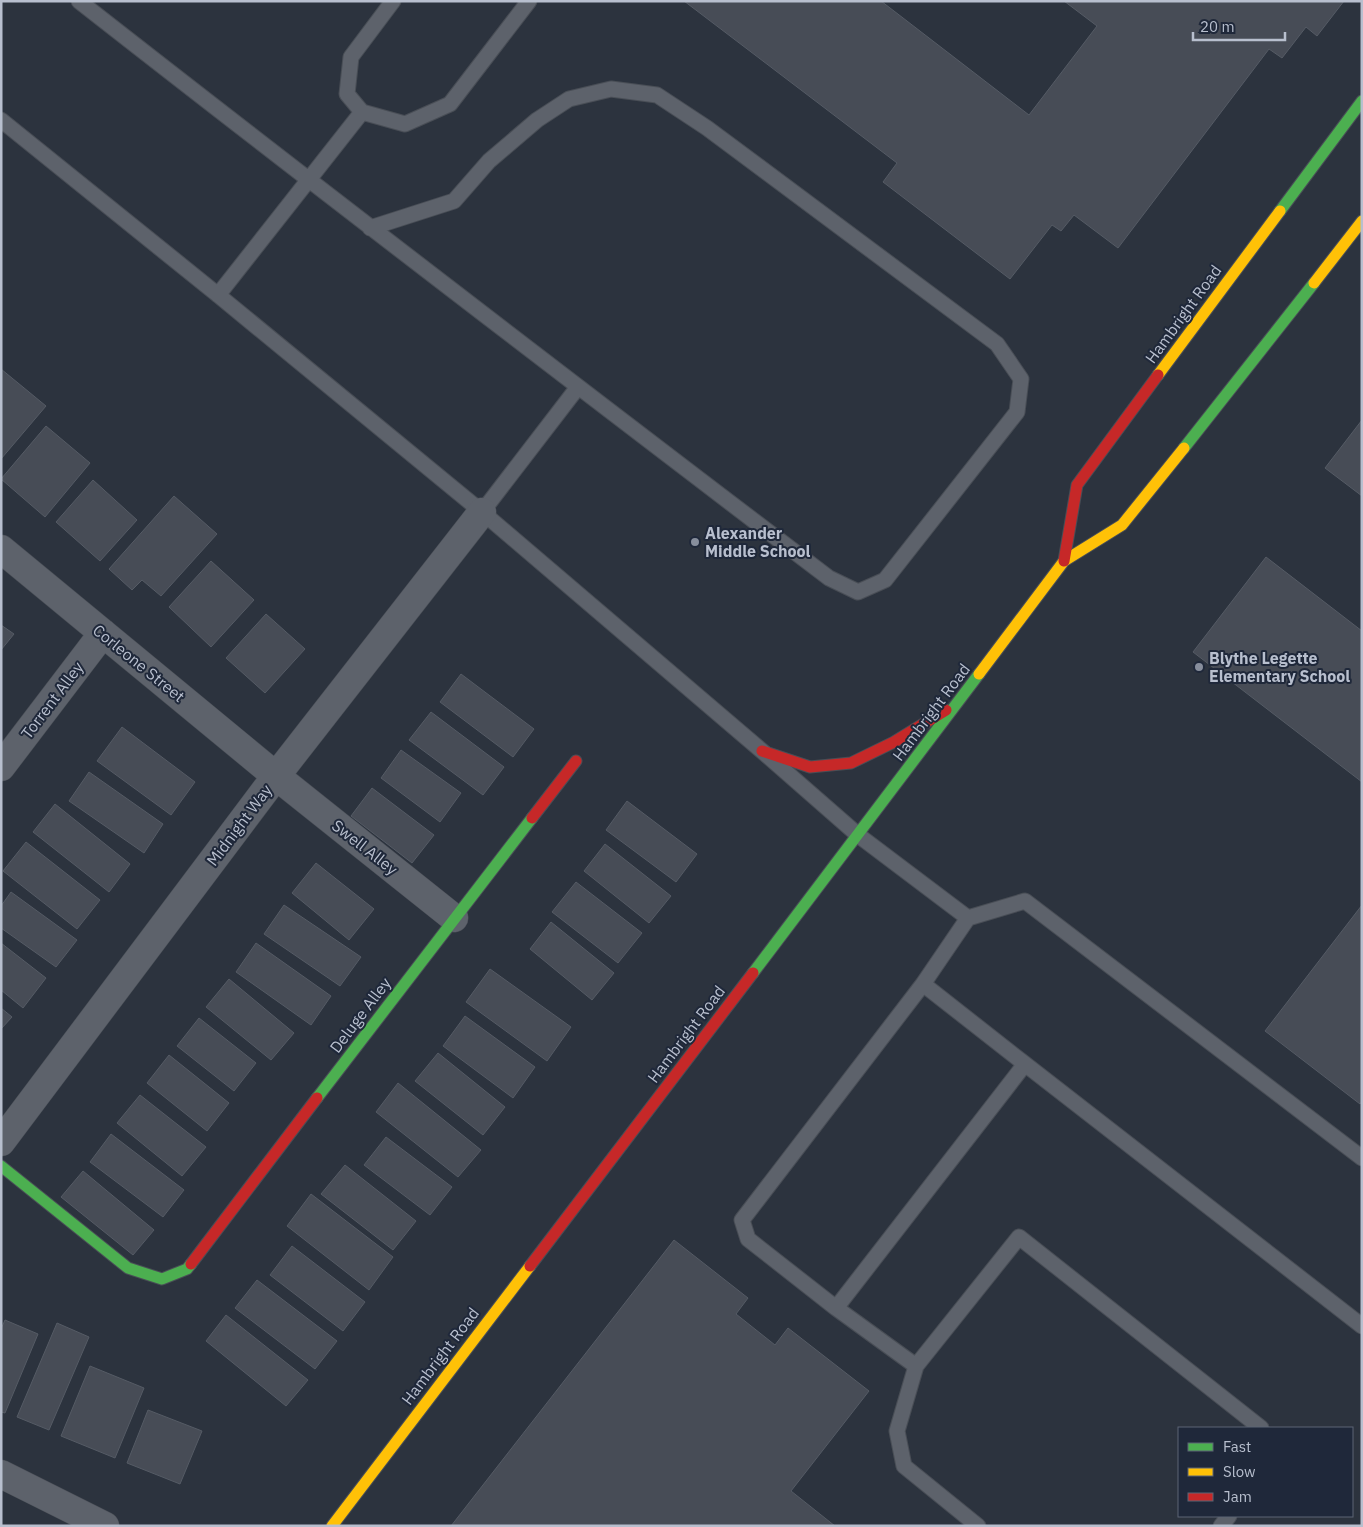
<svg xmlns="http://www.w3.org/2000/svg" width="1363" height="1527" font-family="'IBM Plex Sans',sans-serif">
<style>
.building{fill:#474c56;stroke:#555b65}
.lines{fill:none;stroke-linecap:round;stroke-linejoin:round}
.lane-casing{stroke:#494e56;stroke-width:17}
.street-casing{stroke:#494e56;stroke-width:29}
.fast-casing{stroke:#494e56;stroke-width:13}
.slow-casing{stroke:#494e56;stroke-width:13}
.jam-casing{stroke:#494e56;stroke-width:13}
.lane{stroke:#5d626b;stroke-width:15}
.street{stroke:#5d626b;stroke-width:28}
.fast{stroke:#4caf50;stroke-width:11}
.slow{stroke:#ffc107;stroke-width:11}
.jam{stroke:#c62828;stroke-width:11}
.poi-dot{fill:#878e9c;stroke:#1f283a;stroke-width:2}
.labels{text-anchor:middle;dominant-baseline:central;stroke-width:4;stroke-linejoin:round;paint-order:stroke}
.street-label{font-size:16px;fill:#b8bfce;stroke:#1f283a}
.poi-label{font-size:16px;font-weight:bold;fill:#b8bfce;stroke:#1f283a;text-anchor:start}
</style>
<rect width="100%" height="100%" fill="#2c333e"/>
<path class="building" d="M684,1H881L1029,115L1097,26L1064,1H1344L1317,36L1306,27L1282,58L1269,49L1118,248L1074,215L1061,231L1052,225L1010,279L883,182L897,163Z
M1,369L46,406L1,459Z
M1362,420V496L1325,468Z
M46,426L90,463L45,517L1,479Z
M93,480L137,520L100,561L56,522Z
M174,496L217,534L161,596L142,580L132,590L109,569Z
M1266,557L1362,631V782L1193,652Z
M211,561L254,600L211,647L169,607Z
M266,614L305,649L265,693L226,658Z
M1,625L14,634L1,650Z
M461,674L534,729L513,757L440,702Z
M431,712L504,767L483,795L409,740Z
M122,727L195,782L171,815L97,761Z
M401,750L461,793L440,822L381,778Z
M89,772L163,824L144,853L69,801Z
M372,788L434,835L412,863L351,816Z
M627,801L697,854L676,882L606,830Z
M55,804L130,864L109,892L33,832Z
M26,842L100,900L77,929L3,871Z
M605,844L671,896L649,923L584,871Z
M316,863L374,909L349,940L292,893Z
M576,882L642,933L618,963L552,912Z
M11,892L77,940L56,967L1,928V906Z
M284,905L361,957L340,986L264,934Z
M1362,905V1101L1360,1104L1265,1031Z
M551,922L614,973L592,1000L530,949Z
M1,943L46,978L23,1008L1,990Z
M256,943L331,996L311,1025L236,972Z
M490,969L571,1027L547,1061L466,1002Z
M229,979L294,1033L271,1060L206,1007Z
M1,1008L12,1017L1,1029Z
M465,1016L535,1067L513,1098L443,1046Z
M199,1018L256,1063L234,1091L177,1046Z
M438,1053L505,1107L483,1135L415,1081Z
M169,1055L229,1103L207,1131L147,1083Z
M398,1083L481,1150L458,1177L376,1112Z
M140,1095L206,1147L182,1176L117,1123Z
M111,1134L184,1190L163,1217L90,1162Z
M386,1137L452,1187L430,1215L364,1165Z
M345,1165L416,1221L393,1250L321,1194Z
M83,1171L154,1230L133,1255L61,1197Z
M311,1194L393,1257L369,1290L287,1226Z
M674,1240L748,1298L736,1314L775,1345L788,1328L869,1391L791,1491L835,1526H451Z
M292,1246L365,1302L343,1331L270,1275Z
M257,1280L337,1341L315,1369L235,1308Z
M226,1315L308,1380L286,1406L206,1341Z
M5,1320L38,1334L5,1413L1,1412V1329Z
M57,1323L89,1337L49,1430L17,1417Z
M90,1366L144,1388L115,1458L61,1436Z
M148,1410L202,1431L180,1484L127,1463Z"/>
<g class="lines">
<g class="lane-casing">
<path id="lane" d="M79,1C328,196 578,387 829,578L858,592L885,580L1017,412L1021,379L997,344L707,128L657,95L611,89L569,99L537,120L489,161L454,201L370,228
M393,1L351,57L347,94L362,112L405,124L450,104L529,1
M1,120L218,295L482,512L762,751L858,835L968,918
M218,295L362,112
M482,512L578,387
M923,984L1025,1064
M1362,1158L1025,901L968,918L923,984L742,1220L748,1239L836,1308L1025,1064L1362,1326
M836,1308L916,1366
M978,1526L904,1466L897,1431L916,1366L1019,1237L1261,1428
M1221,1526L1229,1516"/>
</g>
<g class="street-casing">
<path id="street" d="M1,549L276,776L454,918
M1,767L103,633
M1,1142L276,776L482,512
M1,1474L105,1526"/>
</g>
<g class="fast-casing">
<path id="fast" d="M1280,211L1362,101
M1184,448L1314,283
M753,973L979,674
M317,1098L532,818
M1,1166L128,1268L162,1279L187,1269L191,1264"/>
</g>
<g class="slow-casing">
<path id="slow" d="M1314,283L1362,221
M1158,375L1280,211
M979,674L1064,561L1122,525L1184,448
M332,1526L530,1266"/>
</g>
<g class="jam-casing">
<path id="jam" d="M1064,561L1077,485L1158,375
M762,751L810,767L851,763L894,742L946,710
M532,818L576,761
M191,1264L317,1098
M530,1266L753,973"/>
</g>
<use href="#lane" class="lane"/>
<use href="#street" class="street"/>
<use href="#fast" class="fast"/>
<use href="#slow" class="slow"/>
<use href="#jam" class="jam"/>
</g>
<g class="poi-dot">
<circle cx="695" cy="542" r="5"/>
<circle cx="1199" cy="667" r="5"/>
</g>
<g class="labels">
<g class="street-label">
<text transform="translate(1183 314) rotate(-54)">Hambright Road</text>
<text transform="translate(139 663) rotate(39)">Corleone Street</text>
<text transform="translate(52 700) rotate(-53)">Torrent Alley</text>
<text transform="translate(931 712) rotate(-53)">Hambright Road</text>
<text transform="translate(239 825) rotate(-53)">Midnight Way</text>
<text transform="translate(365 847) rotate(38)">Swell Alley</text>
<text transform="translate(360 1015) rotate(-53)">Deluge Alley</text>
<text transform="translate(686 1034) rotate(-53)">Hambright Road</text>
<text transform="translate(440 1356) rotate(-53)">Hambright Road</text>
</g>
<g class="poi-label">
<text x="705" y="533">Alexander<tspan x="705" dy="18">Middle School</tspan></text>
<text x="1209" y="658">Blythe Legette<tspan x="1209" dy="18">Elementary School</tspan></text>
</g>
</g>
<rect width="1363" height="1527" fill="none" stroke="#b8bfce" stroke-width="5"/>
<rect x="1178" y="1427" width="175" height="90" fill="#1f283a" stroke="#5c6475"/>
<rect x="1188" y="1443" width="25" height="8" fill="#4caf50" stroke="#5c6475"/>
<text x="1223" y="1452" font-size="15" fill="#b8bfce">Fast</text>
<rect x="1188" y="1468" width="25" height="8" fill="#ffc107" stroke="#5c6475"/>
<text x="1223" y="1477" font-size="15" fill="#b8bfce">Slow</text>
<rect x="1188" y="1493" width="25" height="8" fill="#c62828" stroke="#5c6475"/>
<text x="1223" y="1502" font-size="15" fill="#b8bfce">Jam</text>
<path d="M1193 32v8h92v-8" fill="none" stroke="#b8bfce" stroke-width="2.5"/>
<text x="1200" y="32" font-size="15" fill="#b8bfce" stroke="#1f283a" stroke-width="4" paint-order="stroke">20 m</text>
</svg>
